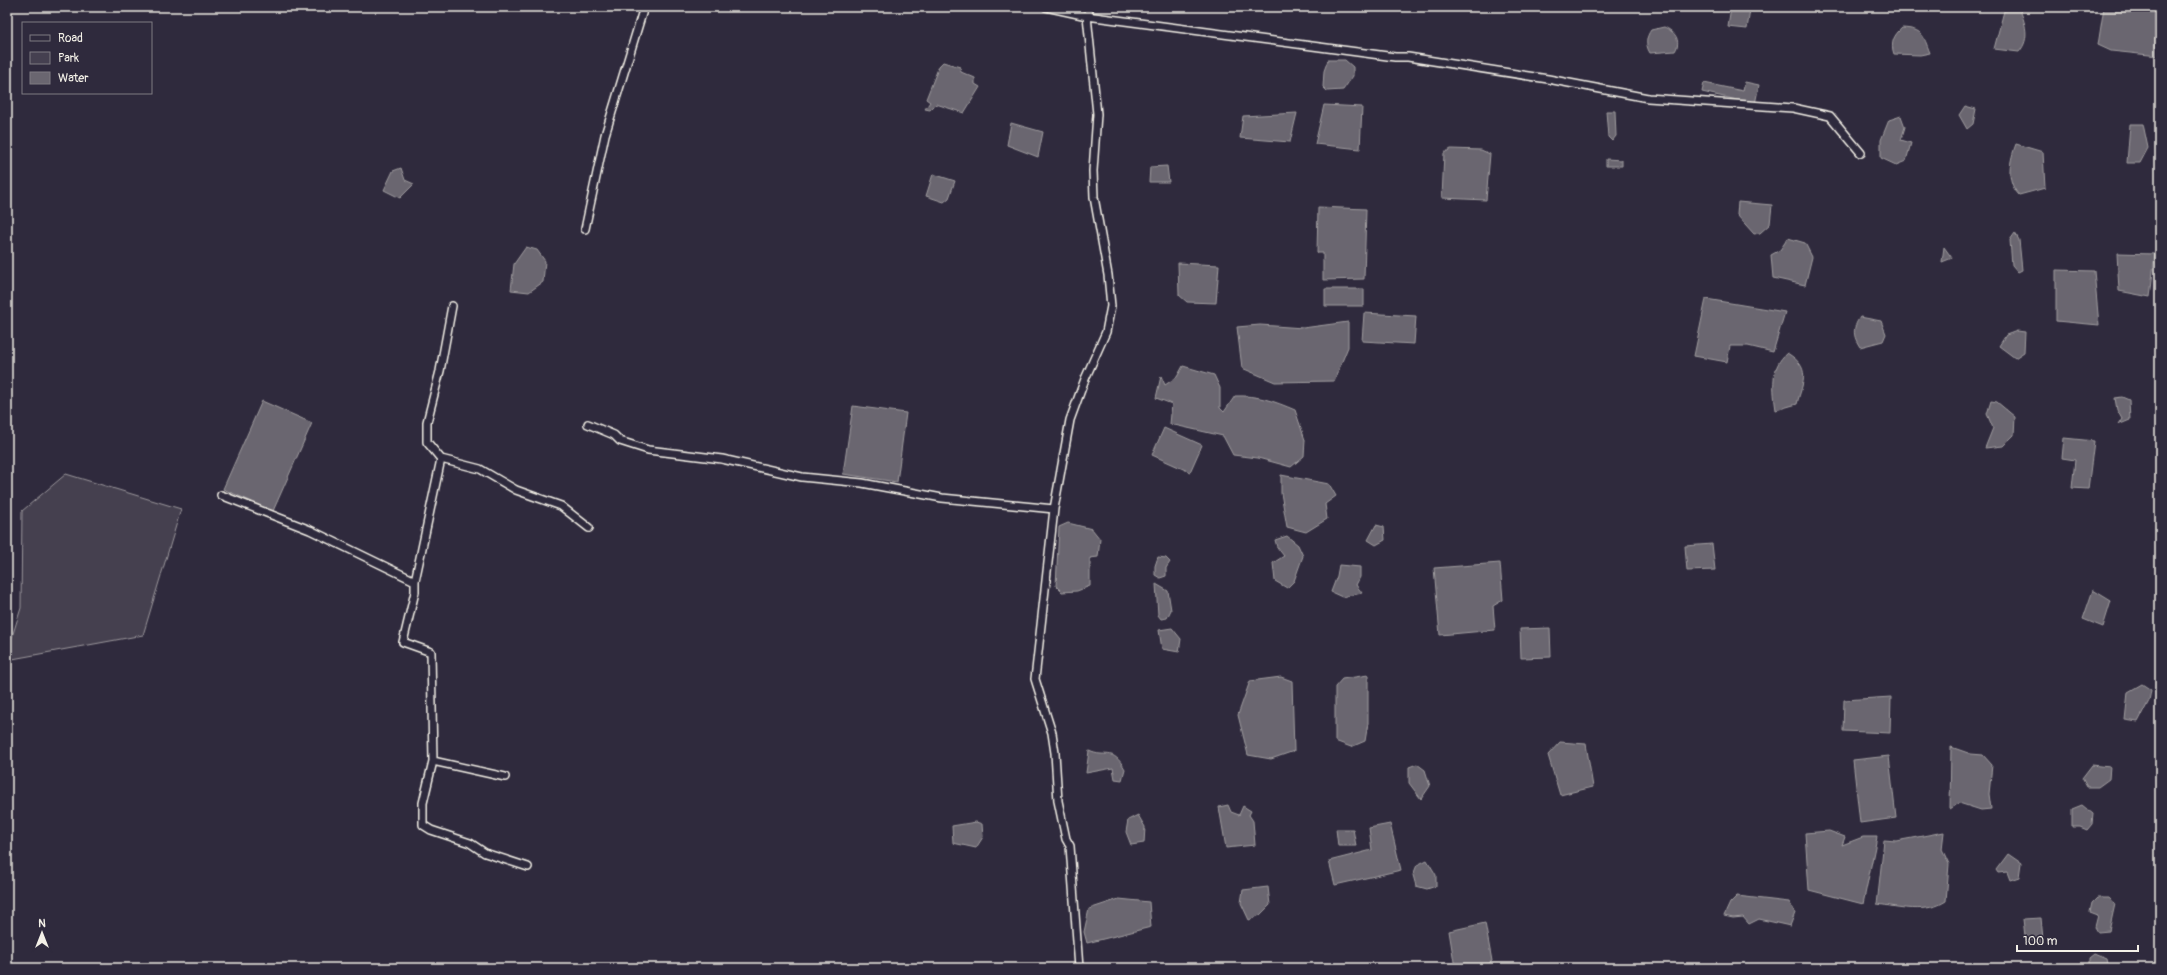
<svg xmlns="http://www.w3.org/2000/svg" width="2167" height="975" font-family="Pangolin,sans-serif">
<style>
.green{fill:#454050;stroke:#9c989c}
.water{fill:#6a6670;stroke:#a19ea0}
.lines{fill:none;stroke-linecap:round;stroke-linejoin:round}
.street-casing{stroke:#f4f1e8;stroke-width:10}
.street{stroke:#2f2a3d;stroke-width:7}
</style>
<rect width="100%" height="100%" fill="#2f2a3d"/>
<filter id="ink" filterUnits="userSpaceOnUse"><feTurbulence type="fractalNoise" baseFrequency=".025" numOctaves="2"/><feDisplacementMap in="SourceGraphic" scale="8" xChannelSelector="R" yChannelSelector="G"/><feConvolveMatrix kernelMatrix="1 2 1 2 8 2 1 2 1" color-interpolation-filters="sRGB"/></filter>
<g filter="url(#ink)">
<path class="green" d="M66,474L181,509L143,635L7,660V653L21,608L22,511Z"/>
<path class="water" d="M2016,7H2019C2025,23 2031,38 2019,52L1994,49L2004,11Z
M2104,7H2160L2159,56L2111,51L2098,45Z
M1731,8L1750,10L1747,29L1728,27Z
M1664,27C1674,31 1682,40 1675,51L1650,53C1645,45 1646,37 1651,30Z
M1902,28C1923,29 1923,35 1930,53L1920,55L1894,54C1890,43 1894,35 1902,28Z
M1328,60H1345L1353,67V76L1343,90L1327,91L1323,87L1324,71Z
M943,62L960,67L961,72L975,78V84L980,87L964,113L936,104L930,110L925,109L930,102L926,99L939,66Z
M1745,82L1759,85L1755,104L1702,92L1704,83L1743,91Z
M1324,105L1362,107L1360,149L1315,144Z
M1965,106L1976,109L1973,124L1967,129L1959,115Z
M1606,111H1615L1616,136L1612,141L1608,137Z
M1297,113L1290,142L1240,138L1243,116Z
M1901,116L1905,127L1901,140L1911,143L1906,161L1896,165L1881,158V140L1889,120Z
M1011,123L1043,132L1038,157L1007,145Z
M2130,124H2143L2148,148L2140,163H2127Z
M2016,144L2043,152L2045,188L2019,195C2005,180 2010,160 2016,144Z
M1451,149L1481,150L1490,154L1486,200L1442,198L1444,153Z
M1606,159L1622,160V166H1606Z
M1167,166L1169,182H1149L1150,167Z
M401,168L405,180L414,184L400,198L384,190L393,171Z
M933,174L955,181L949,198L944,202L926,196Z
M1738,202L1772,205L1770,224L1760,233L1754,234L1737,215Z
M1318,207L1366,209L1364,279L1323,280V253H1317Z
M2015,233L2019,240L2022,270L2018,272L2012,265L2010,240Z
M1788,238L1805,243L1812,257L1805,285L1773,278L1771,255L1780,250Z
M526,247L537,250L545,261L543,282L529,292L511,290L514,264Z
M1944,247L1952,258L1942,262Z
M2117,253L2155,254L2150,297L2119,291Z
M1178,263L1219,265L1216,303L1187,302L1179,295Z
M2056,270L2094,271L2099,325L2056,321Z
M1325,289H1364V306H1325Z
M1706,299L1785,312L1773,352L1748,346H1730L1727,362L1694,356Z
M1364,313L1416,316L1414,344L1362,341Z
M1860,317L1881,321L1886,334L1883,341L1860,347C1853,336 1852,329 1860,317Z
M1348,322V347L1334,381L1275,382L1242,368L1237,327L1260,325L1303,328Z
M2017,331L2025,332L2024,352L2015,358L1999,346L2006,335Z
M1787,353C1812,368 1803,381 1797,404L1776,410C1773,389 1770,367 1787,353Z
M1183,366L1214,375L1220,388V408L1224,412L1235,396C1257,395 1274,401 1295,410L1305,440L1304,456L1291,467L1258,458L1233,455L1223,436L1170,424L1172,404L1156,398L1161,376L1165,385L1177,377Z
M2122,397L2129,400L2130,420L2118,425L2122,419L2117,410L2115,398Z
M262,401L312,423L273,511L223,489Z
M1991,401L1997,402L2015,417L2014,435L2003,446L1985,448L1993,428L1987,414Z
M853,406L906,413L897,482L843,474Z
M1164,428L1202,445L1190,472L1152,455Z
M2064,438L2094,441L2088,489L2072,488L2075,460L2062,458Z
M1281,475L1329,484L1336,496L1325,504L1327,519L1306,532L1287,527L1281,493Z
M1068,523L1092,529L1100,539L1098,557L1090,558V586L1077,591L1062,592L1056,586L1059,527Z
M1376,525L1384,527L1385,540L1376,545L1368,540Z
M1287,536L1298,545L1303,556L1294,581L1287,588L1275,581L1273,563L1284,556L1277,547L1275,540Z
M1712,544L1715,570L1687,571L1685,546Z
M1158,557L1166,558L1170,562L1166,568V576L1160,578L1155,575V566Z
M1500,563L1503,600L1493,606L1495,630L1440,635L1434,568Z
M1339,565L1360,567V577L1356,585L1362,593L1342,597L1331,592L1337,576Z
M1156,584L1168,591L1171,610L1167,618L1161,619L1158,615Z
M2093,590L2111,601L2103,627L2083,619Z
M1172,628L1181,639L1179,652L1162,649L1159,630Z
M1550,628L1551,657L1521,658L1520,629Z
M1368,675V723L1365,741L1351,747L1335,741V687L1342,679Z
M1281,677L1292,681L1294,751L1271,759L1248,755L1238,715L1250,681Z
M2142,684L2151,690L2149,701L2138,722L2125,720L2128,692Z
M1891,697L1890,733L1843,731L1844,700Z
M1560,742L1586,744L1593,787L1560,795L1548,755Z
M1951,747L1971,754L1983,755L1992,765L1989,794L1991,809L1981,810L1959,803L1950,809Z
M1089,751C1106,759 1112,746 1125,769L1122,780L1115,779L1113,768L1086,773Z
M1889,756L1896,818L1860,823L1853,760Z
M1417,764L1425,770L1430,786L1421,799L1409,783V767Z
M2092,765L2110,767L2109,779L2098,787H2087L2082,778Z
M1228,805L1231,812L1239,815L1243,806L1251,811L1249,815L1253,821L1255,845L1226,848L1219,807Z
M2082,805L2093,814L2092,824L2087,830L2080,827H2072V809Z
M1138,815L1145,827L1144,843L1131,845L1126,832L1128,820Z
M976,822L982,824L983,837L976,848L953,843L952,826Z
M1390,824L1401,870L1335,885L1329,861L1372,850L1369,828Z
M1336,829H1353L1356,846H1338Z
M1829,831L1845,837L1842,845L1863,837H1877L1863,904L1809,890L1805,833Z
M1944,832L1942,849L1949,864L1946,901C1927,914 1899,907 1877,904L1884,840L1896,841Z
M2008,854L2021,863L2019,877L2010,880L2007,872L1998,873L1996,870Z
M1427,860L1436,875V886L1427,889L1416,886L1413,875L1417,865Z
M1268,887L1270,905L1260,915L1249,920L1241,903L1243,890Z
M1737,896L1789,902L1795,913L1790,926L1759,919L1749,924L1743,917L1733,918L1724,916L1730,903Z
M2097,898H2109L2115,904L2109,931L2098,932L2095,927L2098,915L2090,912L2092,903Z
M1119,899L1149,902L1151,927L1087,943L1084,932L1089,909Z
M2041,918L2043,939L2039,945L2025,936L2023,919Z
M1485,923L1492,961L1483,968H1455L1449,931Z
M2095,954L2107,959L2109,968H2090V958Z"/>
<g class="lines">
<g class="street-casing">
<path id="street" d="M1046,7L1087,16L1395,57H1408L1548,79L1648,98L1793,108L1830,116L1861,153
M585,229L605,135L644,7
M452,306L440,371L427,422V442L441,459L480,469L516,490L561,506L589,528
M588,424L614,435L620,441L648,450L722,459L802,477L862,483L942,498L1054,509
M441,459L415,581V592L403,642L431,652L433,761L423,803V825L431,830L470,843L485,853L528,867
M221,495L310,530L415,581
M433,761L505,777
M1079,968L1070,846L1066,839L1058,801L1055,753L1052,733L1035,679L1054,509L1070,420L1085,379L1106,332L1111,306L1108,275L1094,197L1093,171L1097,114L1087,16L1090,7"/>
</g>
<use href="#street" class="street"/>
</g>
</g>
<rect width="2167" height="975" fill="none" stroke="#2f2a3d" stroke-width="24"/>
<rect x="12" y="12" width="2143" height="951" fill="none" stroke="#f4f1e8" stroke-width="1.5" filter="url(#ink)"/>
<rect x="22" y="22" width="130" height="72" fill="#2f2a3d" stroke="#7e7a81"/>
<rect x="30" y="35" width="20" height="6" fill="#2f2a3d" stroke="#7e7a81"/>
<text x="58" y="42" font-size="12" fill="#f4f1e8">Road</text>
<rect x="30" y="52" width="20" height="12" fill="#454050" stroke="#7e7a81"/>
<text x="58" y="62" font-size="12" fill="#f4f1e8">Park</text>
<rect x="30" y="72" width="20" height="12" fill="#6a6670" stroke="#7e7a81"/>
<text x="58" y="82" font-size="12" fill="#f4f1e8">Water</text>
<g transform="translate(42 933)" stroke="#2f2a3d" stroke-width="3" paint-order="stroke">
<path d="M0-3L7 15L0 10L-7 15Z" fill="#f4f1e8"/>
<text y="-6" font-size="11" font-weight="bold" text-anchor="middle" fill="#f4f1e8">N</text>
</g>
<path d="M2017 945v6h121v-6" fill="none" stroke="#f4f1e8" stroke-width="2"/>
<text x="2023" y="945" font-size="12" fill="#f4f1e8" stroke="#2f2a3d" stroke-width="3" paint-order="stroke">100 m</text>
</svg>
